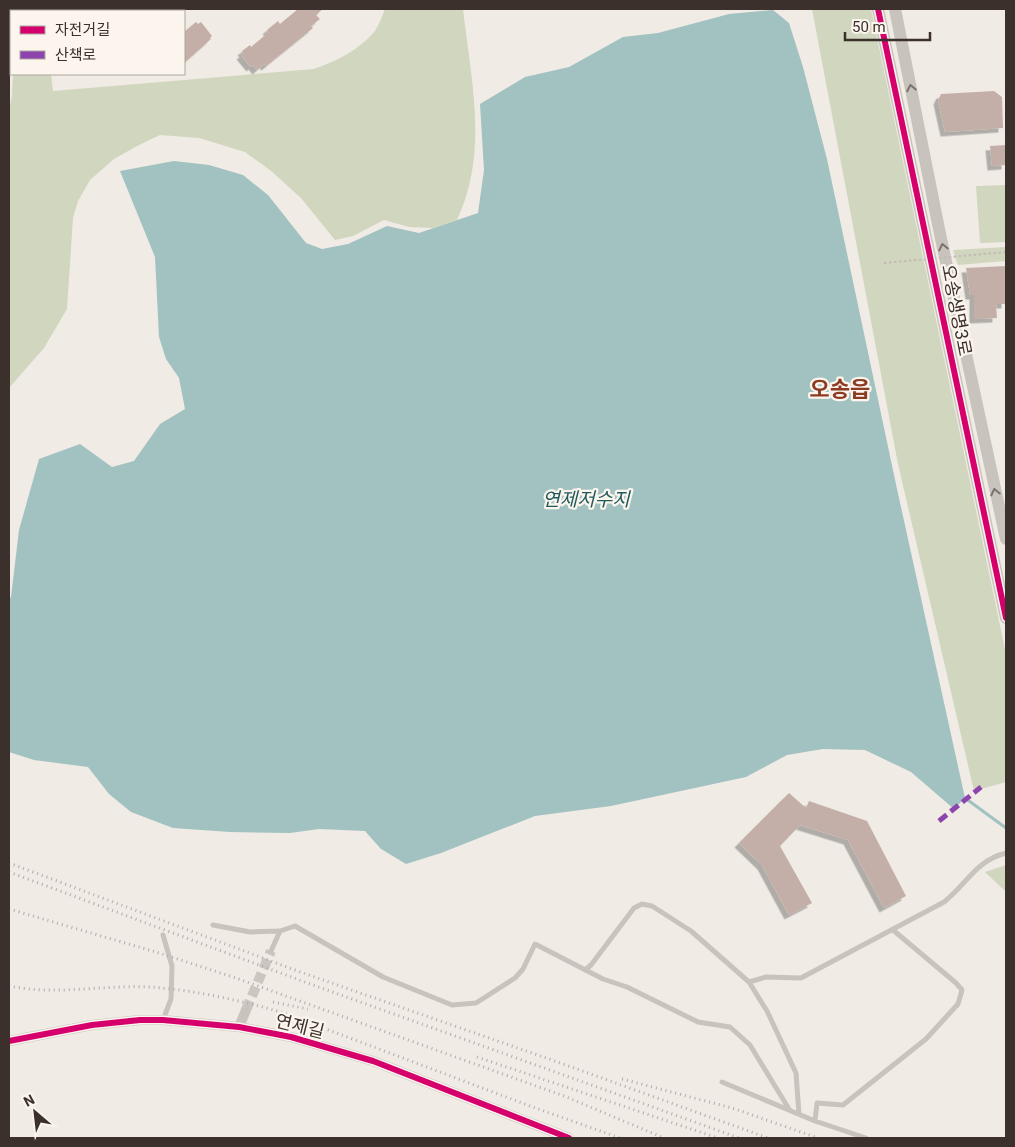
<svg xmlns="http://www.w3.org/2000/svg" width="1015" height="1147" font-family="Roboto,'Noto Sans KR',sans-serif">
<style>
.green{fill:#d1d6bf}
.water{fill:#a1c2c1}
.lines{fill:none;stroke-linecap:round;stroke-linejoin:round}
.stream{stroke:#a1c2c1;stroke-width:3}
.building{fill:#c3afa7;filter:url(#shadow)}
.minor-tunnel{stroke:#ccc6c0;stroke-width:10;stroke-dasharray:10 5;stroke-linecap:butt}
.service{stroke:#c9c3be;stroke-width:5}
.minor{stroke:#c9c3be;stroke-width:10}
.tertiary{stroke:#c9c3be;stroke-width:12}
.rail{stroke:#b1aca8;stroke-width:3;stroke-dasharray:1 4;stroke-linecap:butt}
.path-bridge{stroke:#c2bbb6;stroke-width:2;stroke-dasharray:2.5 2.5;stroke-linecap:butt}
.quiet{stroke:#8e44ad;stroke-width:5;stroke-dasharray:10 5;stroke-linecap:butt}
.cycleway-casing{stroke:#fbf5ee;stroke-width:9}
.cycleway{stroke:#d6006c;stroke-width:6}
.oneway{stroke:#7b726d}
.labels{text-anchor:middle;dominant-baseline:central;stroke-width:4.5;stroke-linejoin:round;paint-order:stroke}
.street-label{font-size:18px;fill:#3b302b;stroke:#fbf5ee}
.water-label{font-size:19px;font-style:italic;fill:#1f5a5e;stroke:#fbf5ee}
.district-label{font-size:22px;font-weight:bold;fill:#8c3b22;stroke:#fbf5ee}
</style>
<defs>
<filter id="shadow"><feDropShadow dx="-4.5" dy="4.5" stdDeviation="0" flood-color="#0004"/></filter>
</defs>
<rect width="100%" height="100%" fill="#f0ebe5"/>
<path class="green" d="M385,9H463C471,81 489,151 457,220L433,228L409,227L384,220L353,236L335,240L301,198L270,170L245,152L199,138L160,135L139,145L114,159L90,180L78,201L73,218L67,309L44,348L9,388V109L12,96L13,74H51L53,91L314,69C337,61 359,50 375,31C379,25 382,16 385,9Z
M812,9H871L1006,654V782L974,791L898,464Z
M1006,185V242L980,243L976,186Z
M1006,247V261L958,265L953,250Z
M1006,865V892L985,872Z"/>
<path class="water" d="M773,10L789,23L803,67L827,159L897,489L965,798L954,809L911,772L865,750L823,749L787,755L746,777L611,806L535,816L441,853L406,864L381,849L365,831L319,829L290,833L230,832L173,828L131,812L109,794L88,767L34,760L9,752V599L11,597L19,530L39,459L80,444L112,467L134,461L160,424L185,409L179,378L166,359L159,337L155,257L120,171L174,161L209,165L243,175L268,195L306,243L322,249L348,244L387,226L419,233L478,213L484,170L480,104L525,77L569,67L623,37L658,33L729,14Z"/>
<g class="lines">
<path class="stream" d="M965,798L1006,828"/>
</g>
<path class="building" d="M298,9H323L316,15L320,19L311,26L313,28L266,66L264,64L257,70L253,65L251,67L241,55L244,53L242,51L250,45L251,47L269,32L267,30L278,21L280,24Z
M196,22L198,24L201,22L212,36L210,38L211,39L184,63V32Z
M994,91L1002,97L1003,128L945,132L938,100L941,94Z
M1006,145V165L992,166L990,146Z
M1006,266V304H996L997,318L974,319V295H970L966,268Z
M789,793L806,808L809,801L867,821L906,896L884,908L848,840L800,825L780,846L812,903L789,915L762,865L739,843Z"/>
<g class="lines">
<path class="minor-tunnel" d="M246,1010L271,951"/>
<path class="service" d="M213,925L250,932L280,931
M271,951L280,931L295,926L383,977L452,1005L476,1003L515,978L523,969L535,944L603,979L627,987L698,1022L730,1027L750,1045L789,1109
M585,970L591,965L634,908L642,904L652,906L691,931L749,982L767,1011L796,1073L799,1114
M749,982L766,977L801,978L944,902C968,883 975,861 1006,853
M163,1020L171,999L172,966L163,935
M722,1082L815,1121L866,1138
M815,1121L817,1103L843,1105L926,1039L958,1004L962,990L956,983L893,930"/>
<path class="minor" d="M239,1027L246,1010
M9,1041L92,1025L140,1020H163L239,1027L291,1037L373,1061L569,1138"/>
<path class="tertiary" d="M878,9L1006,618
M895,9L940,234L1006,539"/>
<path class="rail" d="M9,863L303,973L552,1060L768,1138
M9,872L302,981L739,1138
M9,909L156,952L233,977L564,1096L664,1138
M9,986C21,988 34,990 47,990C81,991 115,985 150,987C194,990 238,1000 281,1012L530,1106L620,1138
M273,1002L308,1009
M477,1057L718,1138
M622,1079L732,1108L818,1138"/>
<path class="path-bridge" d="M884,263L1006,252"/>
<path class="quiet" d="M939,821L981,787"/>
<g class="cycleway-casing">
<path id="cycleway" d="M878,9L1006,618
M9,1041L92,1025L140,1020H163L239,1027L291,1037L373,1061L569,1138"/>
</g>
<use href="#cycleway" class="cycleway"/>
</g>
<defs><path id="oneway-chevron" d="M-2-3.5L2.5 0L-2 3.5" fill="none" stroke-width="1.6" stroke-linecap="round" stroke-linejoin="round" transform="scale(1.25)"/></defs>
<g class="oneway">
<use href="#oneway-chevron" transform="translate(911 88) rotate(-101)"/>
<use href="#oneway-chevron" transform="translate(943 247) rotate(-102)"/>
<use href="#oneway-chevron" transform="translate(995 492) rotate(-103)"/>
</g>
<g class="labels">
<g class="street-label">
<text transform="translate(957 310) rotate(79)">오송생명3로</text>
<text transform="translate(300 1026) rotate(14)">연제길</text>
</g>
<g class="water-label">
<text x="586" y="499">연제저수지</text>
</g>
<g class="district-label">
<text x="840" y="389">오송읍</text>
</g>
</g>
<rect width="1015" height="1147" fill="none" stroke="#3b302b" stroke-width="20"/>
<rect x="10" y="10" width="175" height="65" fill="#fbf5ee" stroke="#aea6a0"/>
<rect x="20" y="26" width="25" height="8" fill="#d6006c" stroke="#aea6a0"/>
<text x="55" y="35" font-size="15" fill="#3b302b">자전거길</text>
<rect x="20" y="51" width="25" height="8" fill="#8e44ad" stroke="#aea6a0"/>
<text x="55" y="60" font-size="15" fill="#3b302b">산책로</text>
<g transform="translate(35 1112) rotate(332)" stroke="#fbf5ee" stroke-width="4" paint-order="stroke">
<path d="M0-4L9 19L0 12L-9 19Z" fill="#3b302b"/>
<text y="-8" font-size="14" font-weight="bold" text-anchor="middle" fill="#3b302b">N</text>
</g>
<path d="M845 32v8h85v-8" fill="none" stroke="#3b302b" stroke-width="2.5"/>
<text x="852" y="32" font-size="15" fill="#3b302b" stroke="#fbf5ee" stroke-width="4" paint-order="stroke">50 m</text>
</svg>
